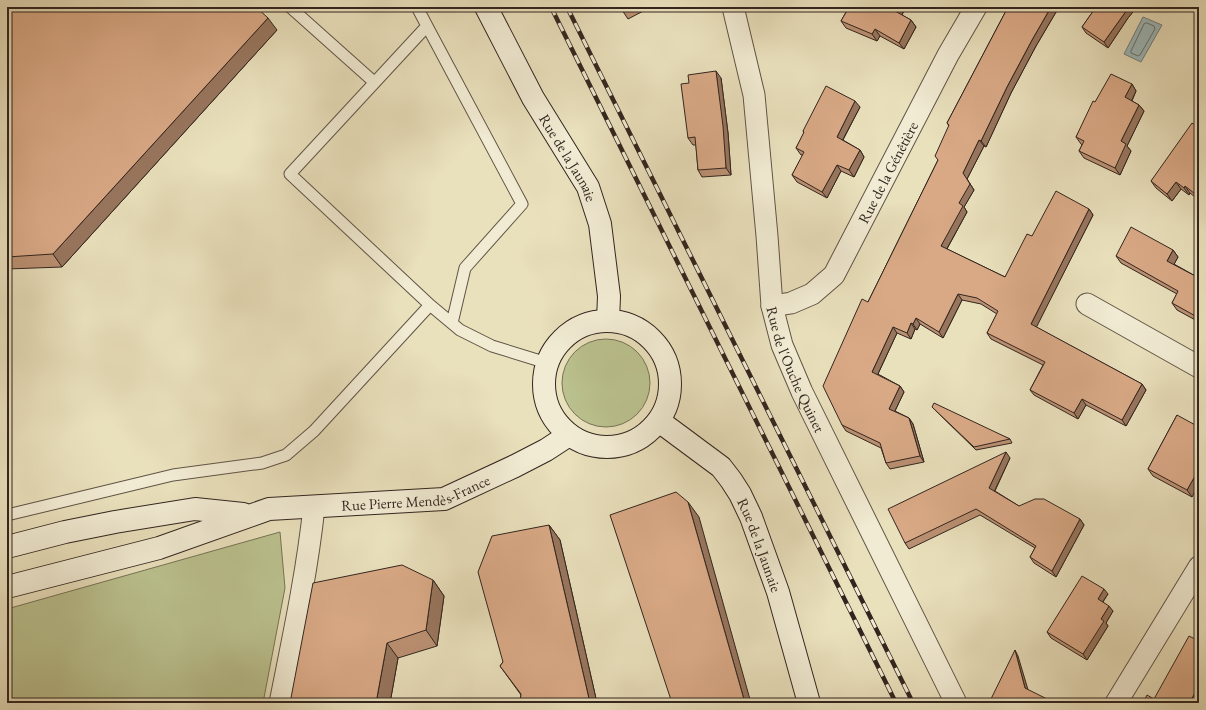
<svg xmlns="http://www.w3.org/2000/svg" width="1206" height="710" font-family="'EB Garamond',serif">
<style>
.green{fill:#bac18e;stroke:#767356}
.water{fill:#9dbabc;stroke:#727e7d}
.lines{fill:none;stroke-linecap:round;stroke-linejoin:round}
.shore{stroke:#68706e;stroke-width:1}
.lane-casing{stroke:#605446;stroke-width:13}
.street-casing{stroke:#605446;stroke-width:23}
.secondary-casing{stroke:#32251f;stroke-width:24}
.lane{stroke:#f1ebd3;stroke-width:11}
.street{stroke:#f1ebd3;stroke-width:21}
.secondary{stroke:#f1ebd3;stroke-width:22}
.rail-casing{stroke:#32251f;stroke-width:4.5}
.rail{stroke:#f1ebd3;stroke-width:3;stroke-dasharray:9;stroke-linecap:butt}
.wall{fill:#bb9173;stroke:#32251f}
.shaded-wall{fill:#98765e;stroke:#32251f}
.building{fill:#d9a986;stroke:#32251f}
.labels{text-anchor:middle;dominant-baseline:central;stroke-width:3;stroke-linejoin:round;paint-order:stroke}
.street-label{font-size:15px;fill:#32251f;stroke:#f1ebd3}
</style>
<rect width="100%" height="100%" fill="#e9e0bc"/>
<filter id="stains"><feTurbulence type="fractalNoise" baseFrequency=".005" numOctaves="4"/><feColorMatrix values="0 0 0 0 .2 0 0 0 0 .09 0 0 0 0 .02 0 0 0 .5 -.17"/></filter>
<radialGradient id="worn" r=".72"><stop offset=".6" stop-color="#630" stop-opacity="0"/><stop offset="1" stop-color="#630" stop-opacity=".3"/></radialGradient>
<path class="green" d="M562 383a44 44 0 1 1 88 0a44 44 0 1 1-88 0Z
M280,532L285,588L263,703H7V609Z"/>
<path class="water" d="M1143,17L1162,25L1141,62L1124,54Z"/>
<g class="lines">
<path class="shore" d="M1147,23L1154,26L1155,29L1140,55L1138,56L1131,53V51L1144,24Z"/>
<g class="lane-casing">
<path id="lane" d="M290,7L374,82
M417,7L427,26L290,174L430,305L460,330L492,346L547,363
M427,26L522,204L465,268L452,323
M7,515L173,475L262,463L286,455L314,431L430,305"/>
</g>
<g class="street-casing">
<g id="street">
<path id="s1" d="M733,7L754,95L767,236L772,306L782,345L802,392L956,703"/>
<path d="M1087,304L1199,367"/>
<path id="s2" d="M772,306L791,303L812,294L834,275L948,55L976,7"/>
<path d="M280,703C293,638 307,573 314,507"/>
<path d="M1116,703L1199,567"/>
</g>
</g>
<g class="secondary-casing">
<g id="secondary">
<path id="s3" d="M486,7L533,98L588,187L600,224L609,296L608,321"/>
<circle cx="607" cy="384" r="63"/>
<path id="s4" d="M659,421L721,467L731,480L740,494L751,517L778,592L809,703"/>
<path d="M7,547L65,532L115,522L195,509L243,514"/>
<path id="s5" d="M7,587L159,548L269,509L444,499L515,466L546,450L569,435"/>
</g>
</g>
<use href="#lane" class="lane"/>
<use href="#street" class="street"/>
<use href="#secondary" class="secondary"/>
<g class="rail-casing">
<path id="rail" d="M551,7L896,703
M567,7L913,703"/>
</g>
<use href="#rail" class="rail"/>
</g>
<path class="wall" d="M7,7L277,30L62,267L7,269Z
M620,7H651L628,19Z
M849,7H906L902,15L911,20L916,27L904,49L880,36L877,41L846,28L841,21Z
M1008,7H1059L1036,46L1011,93L986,147L984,146L967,179L974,190L964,207L967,212L947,249L1005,277L1032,236L1089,209L1093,215L1036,327L1142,384L1146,390L1126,426L1086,405L1078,419L1034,395L1030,390L1043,365L991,339L987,333L997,314L981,304L962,300L943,338L920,324L917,330L915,329L911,339L897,333L878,374L900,386L904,392L895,411L909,418L913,424L924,462L890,469L886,463L881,448L846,431L842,425L868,302L938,160L949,126L947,123Z
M1096,7H1137L1128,18L1108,48L1086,33L1082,27Z
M721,78L728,133L731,175L702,177L698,170L696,145H693L688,138Z
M1132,84L1136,91L1132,101L1139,105L1144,111L1127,146L1131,151L1120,175L1084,158L1079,151L1082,145L1081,144L1076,137L1095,102Z
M860,107L843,140L860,150L864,157L854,177L841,171L827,198L797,182L792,175L803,155H801L796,148L804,133L803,131Z
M1199,128V200L1190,193L1189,195L1181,189L1172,201L1156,188L1151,181Z
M1173,250L1178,257L1174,264L1199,278V322L1177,310L1172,303L1177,294L1121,263L1116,256Z
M932,407L1010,439L1012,443L976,450L935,410Z
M1177,415L1192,497L1153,476L1148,469Z
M1010,458L995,491L1019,506L1080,519L1084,525L1056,577L1034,563L1030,557L1035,548L980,515L909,549L905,543Z
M549,525L560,540L597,703H520L521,695L500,666L503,662Z
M433,580L444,596L437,646L398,658L390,703H290Z
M1108,594L1103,602L1113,611L1106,623L1108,626L1087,660L1051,638L1047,632Z"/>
<path class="shaded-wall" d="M898,7H906L900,18L895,11Z
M1051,7H1059L1036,46L1011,93L986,147L981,141L1007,87L1032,40Z
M1129,7H1137L1128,18L1108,48L1104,42Z
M268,18L277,30L62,267L53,254Z
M911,20L916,27L904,49L899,43Z
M875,29L880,36L877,41L872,34Z
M716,71L721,78L728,133L731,175L726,168Z
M1132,84L1136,91L1130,104L1125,97Z
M855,101L860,107L841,143L837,137Z
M1139,105L1144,111L1127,146L1131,151L1120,175L1115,168L1121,141Z
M979,140L984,146L967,179L974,190L964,207L967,212L945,252L941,246L959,203L963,173Z
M860,150L864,157L854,177L849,170Z
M837,165L841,171L827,198L822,192Z
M1176,182L1181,189L1172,201L1167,194Z
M1185,186L1190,193L1189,195L1184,188Z
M1089,209L1093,215L1035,330L1031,324Z
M1173,250L1178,257L1172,268L1167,261Z
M958,294L962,300L943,338L939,332Z
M916,318L920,324L917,330L913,324Z
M911,323L915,329L911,339L907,333Z
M893,327L897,333L876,378L872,372Z
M1142,384L1146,390L1126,426L1122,420Z
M900,386L904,392L893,415L889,409Z
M1082,399L1086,405L1078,419L1074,413Z
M909,418L913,424L924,462L920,456Z
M1006,452L1010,458L993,494L989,488Z
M1199,469V484L1192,497L1187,490Z
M688,502L699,517L751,703H745Z
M1080,519L1084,525L1056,577L1052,571Z
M549,525L560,540L597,703H590Z
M433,580L444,596L437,646L426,630Z
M1104,589L1108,594L1101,604L1098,599Z
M1109,606L1113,611L1106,623L1108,626L1087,660L1083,654L1101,619Z
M387,643L398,658L390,703H376Z
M1015,650L1018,656L1029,693L1025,688Z
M1199,685V699L1197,703H1191L1190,702Z"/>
<path class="building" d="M7,7H256L268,18L53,254L7,257Z
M849,7H898L895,11L911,20L899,43L875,29L872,34L841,21Z
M1008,7H1051L1032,40L1007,87L981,141L979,140L963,173L970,184L959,203L963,206L941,246L1005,277L1027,234L1032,236L1056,191L1089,209L1031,324L1142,384L1122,420L1082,399L1074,413L1030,390L1045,362L987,333L998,311L977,298L958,294L939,332L916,318L913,324L911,323L907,333L893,327L872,372L900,386L889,409L909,418L920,456L886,463L880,443L842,425L823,386L862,299L868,302L938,160L935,156L949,125L947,123Z
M1096,7H1129L1104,42L1082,27Z
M716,71L723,126L726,168L698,170L695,137L688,138L681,84L689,83L688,75Z
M1111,74L1132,84L1125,97L1139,105L1121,141L1126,144L1115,168L1079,151L1084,141L1076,137L1093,101L1095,102Z
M826,86L855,101L837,137L860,150L849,170L837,165L822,192L792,175L804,152L796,148L804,132L803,131Z
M1192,123L1199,128V197L1185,186L1184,188L1176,182L1167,194L1151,181Z
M1131,227L1173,250L1167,261L1199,278V318L1172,303L1178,291L1116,256Z
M934,403L1010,439L974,447L932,407Z
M1177,415L1199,427V469L1187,490L1148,469Z
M1006,452L989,488L1019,506L1035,499H1044L1080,519L1052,571L1030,557L1036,546L976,509L905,543L888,509Z
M676,492L688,502L745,703H672L610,515Z
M549,525L590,703H520L521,694L500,666L503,662L478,572L492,536Z
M402,565L433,580L426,630L387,643L376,703H290L313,583Z
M1082,576L1104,589L1098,599L1109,606L1101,619L1104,621L1083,654L1047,632Z
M1189,636L1199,641V685L1190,702L1193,703H1143L1147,695L1154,699Z
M1015,650L1025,688L1055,703H989Z"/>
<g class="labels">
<g class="street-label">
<text stroke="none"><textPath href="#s3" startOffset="172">Rue de la Jaunaie</textPath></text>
<text stroke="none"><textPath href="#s2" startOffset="187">Rue de la Génêtière</textPath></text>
<text stroke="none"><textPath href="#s1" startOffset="370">Rue de l'Ouche Quinet</textPath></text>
<text stroke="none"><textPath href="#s5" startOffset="422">Rue Pierre Mendès-France</textPath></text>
<text stroke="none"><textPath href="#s4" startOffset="165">Rue de la Jaunaie</textPath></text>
</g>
</g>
<rect width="1206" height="710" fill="none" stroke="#e9e0bc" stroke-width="24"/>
<rect x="8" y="8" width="1190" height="694" fill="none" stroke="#32251f" stroke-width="2"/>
<rect x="12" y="12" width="1182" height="686" fill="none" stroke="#32251f"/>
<rect width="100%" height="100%" filter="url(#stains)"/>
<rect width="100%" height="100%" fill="url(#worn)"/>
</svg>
